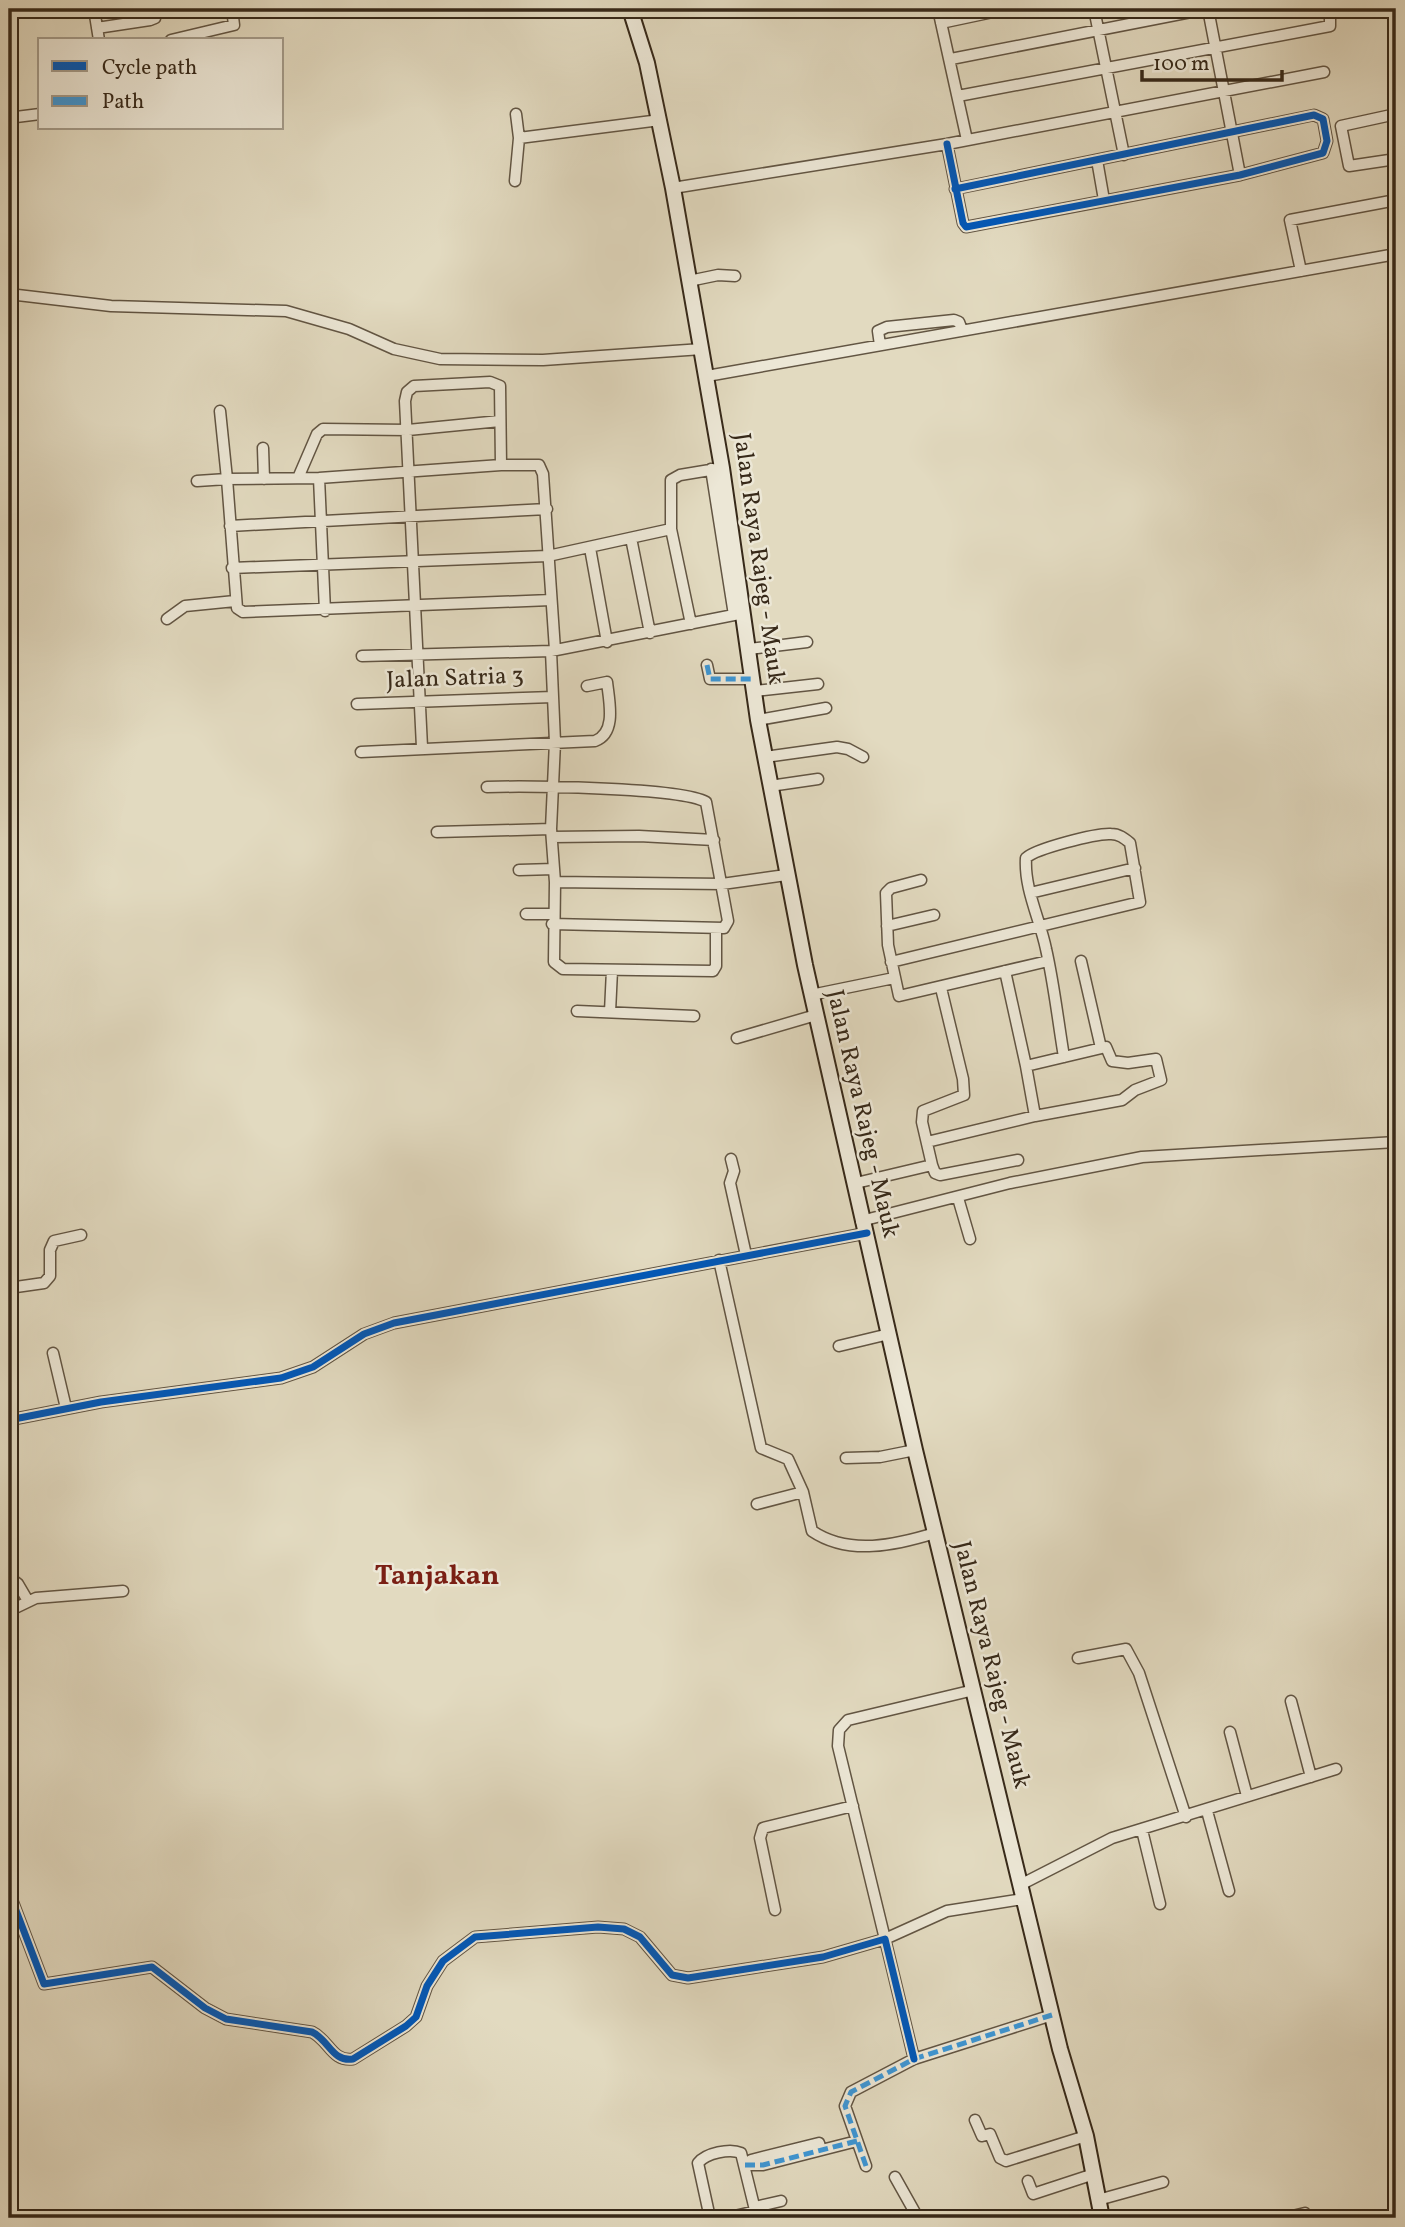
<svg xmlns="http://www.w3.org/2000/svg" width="1405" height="2227" font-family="Vollkorn,serif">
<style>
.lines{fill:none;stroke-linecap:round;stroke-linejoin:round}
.street-casing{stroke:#625543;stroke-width:13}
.secondary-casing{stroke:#372919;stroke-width:18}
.street{stroke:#ece7d6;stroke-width:10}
.secondary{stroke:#ece7d6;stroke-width:14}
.quiet{stroke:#3e96d4;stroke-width:5;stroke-dasharray:10 5;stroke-linecap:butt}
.cycleway-casing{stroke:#ece7d6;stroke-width:11}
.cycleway{stroke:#0057b8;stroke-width:7}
.labels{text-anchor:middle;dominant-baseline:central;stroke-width:5;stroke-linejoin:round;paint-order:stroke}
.street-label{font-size:24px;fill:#372919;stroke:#ece7d6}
.quarter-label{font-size:28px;font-weight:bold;fill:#7a1f14;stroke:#ece7d6}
</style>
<rect width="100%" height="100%" fill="#e2dac0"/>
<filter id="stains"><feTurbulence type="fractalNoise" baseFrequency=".00286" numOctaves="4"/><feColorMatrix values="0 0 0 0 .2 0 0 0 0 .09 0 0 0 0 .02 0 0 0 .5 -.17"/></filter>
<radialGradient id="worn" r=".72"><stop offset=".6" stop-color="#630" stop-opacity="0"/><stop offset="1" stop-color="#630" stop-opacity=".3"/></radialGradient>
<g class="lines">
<g class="street-casing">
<path id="street" d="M94,9L99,40
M938,9L967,140
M1094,9L1124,155
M1208,9L1240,175
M941,23L1007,9
M97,28L150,20L155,18V9
M171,40L234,25L232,9
M951,59L1206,9
M958,96L1330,26V9
M1396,114L1341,126L1349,166L1396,159
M16,117L40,114
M519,138L660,120
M947,144L963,223L966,227L1240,175L1323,153L1327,141L1323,119L1314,115L955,189
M1097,160L1104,200
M515,181L519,138L516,114
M673,188L947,144L1324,72
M1301,271L1290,220L1396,200
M689,281L718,275L735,276
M9,294L111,306L286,311L349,329L394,349L440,359L543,360L702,349
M880,345L878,331L887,327L954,320L959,322L962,330
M707,376L1396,254
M263,448L264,479
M501,465L319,478L227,479L237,608L243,612L551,600
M711,469L734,615
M298,478L317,434L323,429L408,430L500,421
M319,478L325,611
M197,481L227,479L220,411
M230,526L547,509
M671,529L691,624
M631,538L650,633
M590,548L607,642
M232,568L548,556L671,529V480L680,475L722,468
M167,619L185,606L235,601
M749,649L807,642
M551,651L555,742L551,829L555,882L554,962L563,969L713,971L716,966V930
M362,656L551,651L744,613
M707,665L710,679H753
M755,691L818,684
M357,704L553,697
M758,720L826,708
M422,747L405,401L407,392L414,386L490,382L500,386L501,465H539L543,474L555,650
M361,752L595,741C617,733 609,701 607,682L587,686
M765,757L837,747L848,749L863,757
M770,786L818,779
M487,787C523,786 680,787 706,802L728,921L724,928L552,924
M437,832L551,829
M552,837L639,836L714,840
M519,870L554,869
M921,880L891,888L886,893L888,945L899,996L1048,961
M555,882L722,884L786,875
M1030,893L1135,868
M526,914H552
M887,926L934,915
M1081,961L1101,1048
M891,962L1140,902L1130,843C1124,838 1119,834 1111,834C1096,833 1035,849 1026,858C1024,889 1040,919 1046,949C1054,984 1058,1021 1064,1057
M1005,971L1026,1066
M811,995L894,978
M577,1011L694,1016
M610,1012L612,970
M737,1038L816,1015
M927,1142L1035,1116L1122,1100L1135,1090L1161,1080L1156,1059L1128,1063L1112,1061L1106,1047L1026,1066L1035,1116
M731,1159L734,1171L730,1183L746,1255
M932,1165L935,1173L940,1175L1018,1160
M856,1183L932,1165L922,1122L923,1111L964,1095L963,1079L941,988
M958,1198L970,1239
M861,1221L1010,1183L1142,1157L1396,1142
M719,1260L761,1448L788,1459L803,1492L812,1531C849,1556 896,1545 935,1533
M9,1288L44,1283L50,1276V1250L54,1241L81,1235
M839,1346L889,1334
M53,1353L66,1408
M9,1420L101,1402L281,1378L313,1367L364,1334L394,1323L867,1233
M846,1458L880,1457L915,1450
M757,1504L803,1492
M9,1577L18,1584L28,1601
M9,1611L36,1598L123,1591
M1078,1658L1126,1649L1139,1673L1186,1817
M974,1690L848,1720L839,1730L838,1746L885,1939L947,1911L1023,1899
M1291,1701L1311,1777
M1230,1732L1247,1796
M1207,1811L1229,1891
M1142,1830L1160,1904
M1020,1885L1112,1838L1336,1769
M9,1892L44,1984L152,1967L205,2008L226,2019L312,2032C329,2040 332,2062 353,2059L406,2026L416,2017L427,1986L443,1961L475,1937L598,1927L624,1929L640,1937L672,1975L688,1978L823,1957L885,1939L914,2059
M775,1910L760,1838L763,1828L853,1806
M975,2120L982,2136L990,2134L1000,2158L1006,2161L1086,2136
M745,2165H763L857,2141
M745,2165L751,2160L819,2143L821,2150
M866,2166L845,2106L851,2092L914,2059L1052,2015
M895,2177L918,2218
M1028,2181L1033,2194L1094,2174
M1098,2200L1163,2182
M755,2207L781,2201
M710,2218L698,2163C706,2153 730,2148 741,2153L757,2218
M726,2218L756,2211
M1284,2218L1305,2213"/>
</g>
<g class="secondary-casing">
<path id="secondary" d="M630,9L647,63L673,188L722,468L758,720L805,965L915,1450L1060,2049L1086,2136L1102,2218"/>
</g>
<use href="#street" class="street"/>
<use href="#secondary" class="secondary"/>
<path class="quiet" d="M707,665L710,679H753
M745,2165H763L857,2141
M866,2166L845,2106L851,2092L914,2059L1052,2015"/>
<g class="cycleway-casing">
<path id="cycleway" d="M947,144L963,223L966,227L1240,175L1323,153L1327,141L1323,119L1314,115L955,189
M9,1420L101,1402L281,1378L313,1367L364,1334L394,1323L867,1233
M9,1892L44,1984L152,1967L205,2008L226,2019L312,2032C329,2040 332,2062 353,2059L406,2026L416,2017L427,1986L443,1961L475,1937L598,1927L624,1929L640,1937L672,1975L688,1978L823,1957L885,1939L914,2059"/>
</g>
<use href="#cycleway" class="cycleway"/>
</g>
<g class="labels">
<g class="street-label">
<text transform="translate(758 559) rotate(82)">Jalan Raya Rajeg - Mauk</text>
<text transform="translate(455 679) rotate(-2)">Jalan Satria 3</text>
<text transform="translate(862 1114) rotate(77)">Jalan Raya Rajeg - Mauk</text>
<text transform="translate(991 1665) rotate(76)">Jalan Raya Rajeg - Mauk</text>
</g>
<g class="quarter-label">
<text x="437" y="1576">Tanjakan</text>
</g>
</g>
<rect width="1405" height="2227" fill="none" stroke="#e2dac0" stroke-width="35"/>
<rect x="10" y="10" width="1384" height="2206" fill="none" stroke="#372919" stroke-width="3.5"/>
<rect x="18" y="18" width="1370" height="2192" fill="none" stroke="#372919" stroke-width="2"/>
<rect x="38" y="38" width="245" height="91" fill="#ece7d6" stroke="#a49b8a" stroke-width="2"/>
<rect x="52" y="61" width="35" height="10" fill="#0057b8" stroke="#a49b8a" stroke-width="2"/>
<text x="102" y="74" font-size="21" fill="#372919">Cycle path</text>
<rect x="52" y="96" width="35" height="10" fill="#3e96d4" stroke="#a49b8a" stroke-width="2"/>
<text x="102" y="108" font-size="21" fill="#372919">Path</text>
<path d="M1142 70v10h140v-10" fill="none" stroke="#372919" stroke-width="3.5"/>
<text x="1153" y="70" font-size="21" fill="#372919" stroke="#ece7d6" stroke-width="5" paint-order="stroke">100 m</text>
<rect width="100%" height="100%" filter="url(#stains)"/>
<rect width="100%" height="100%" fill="url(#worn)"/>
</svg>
